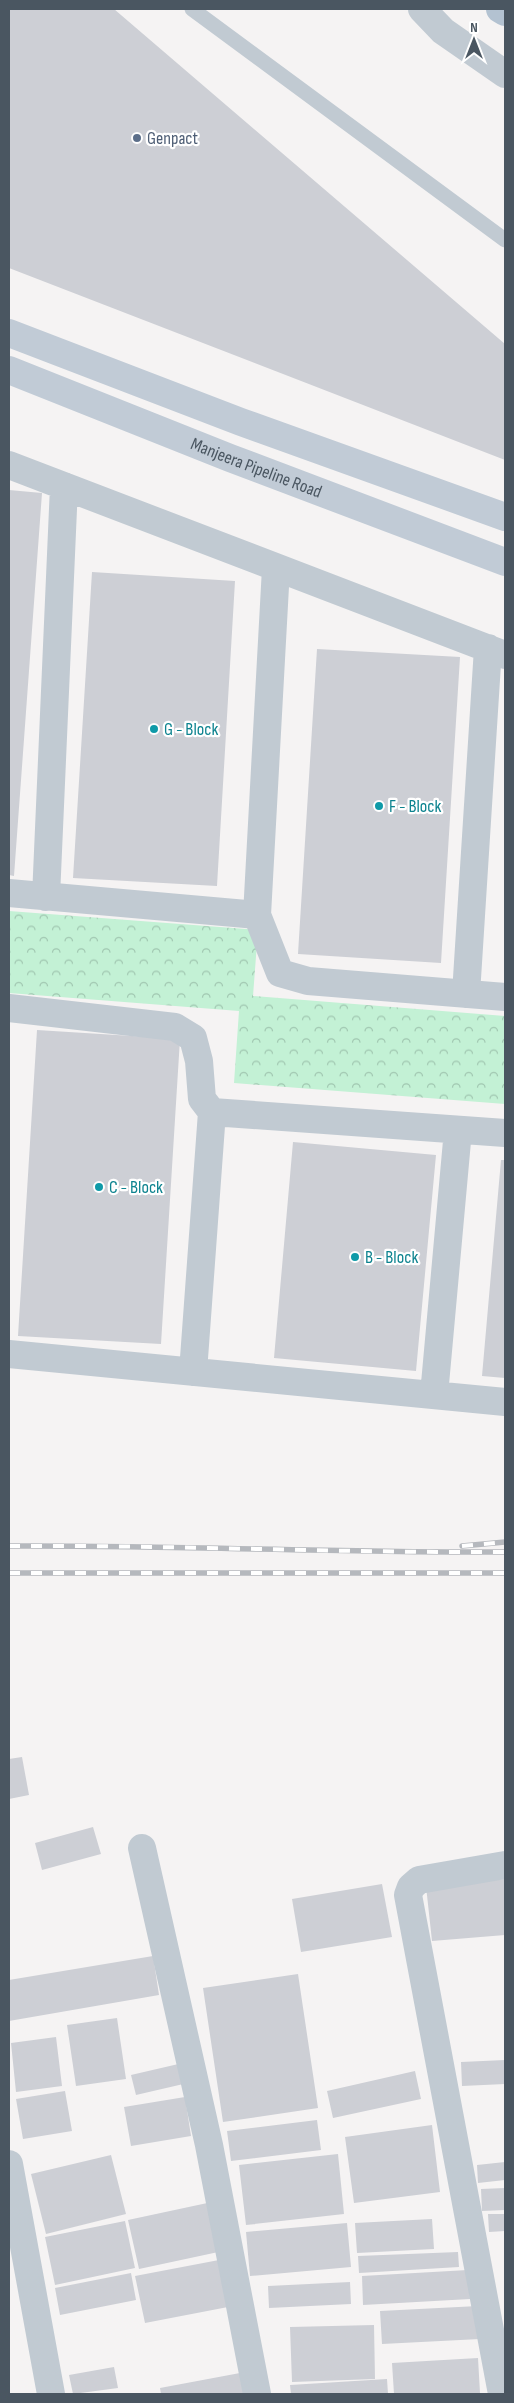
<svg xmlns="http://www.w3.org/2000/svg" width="514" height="2403" font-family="'Sofia Sans Condensed',sans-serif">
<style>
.park{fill:url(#park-crowns)}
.building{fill:#cdcfd5}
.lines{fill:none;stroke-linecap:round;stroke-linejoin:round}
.service{stroke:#c1cad2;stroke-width:15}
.minor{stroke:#c1cad2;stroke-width:28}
.tertiary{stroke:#c1cad2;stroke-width:28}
.secondary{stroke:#c1cbd6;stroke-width:28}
.primary{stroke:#b3c2d1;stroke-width:28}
.rail-casing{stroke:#b5b8bd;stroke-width:5.5}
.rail{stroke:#fff;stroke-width:4;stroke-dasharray:11;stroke-linecap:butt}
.service-dot{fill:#5c6f8a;stroke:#fff;stroke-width:2}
.culture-dot{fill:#0f9aa8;stroke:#fff;stroke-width:2}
.labels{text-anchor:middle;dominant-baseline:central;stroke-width:4.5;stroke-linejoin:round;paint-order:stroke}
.service-label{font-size:18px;fill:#4e5e75;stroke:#fff;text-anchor:start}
.street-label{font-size:18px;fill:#4a5661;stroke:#fff}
.culture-label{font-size:18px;fill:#0d838f;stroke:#fff;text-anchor:start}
</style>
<defs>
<pattern id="park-crowns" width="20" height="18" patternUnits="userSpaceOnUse" patternTransform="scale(1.25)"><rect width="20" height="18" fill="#c3f1d5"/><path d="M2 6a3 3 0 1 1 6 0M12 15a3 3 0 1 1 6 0" fill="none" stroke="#a0c6b0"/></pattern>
</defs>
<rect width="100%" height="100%" fill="#f5f3f3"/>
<path class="park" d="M9,911L258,930L253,996L505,1016V1104L234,1083L239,1011L9,993Z"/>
<path class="building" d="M9,9H114L505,344V460L9,268Z
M9,490L42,493L14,876L9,875Z
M92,572L235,581L217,886L73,878Z
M317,649L460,657L441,963L298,954Z
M37,1030L180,1039L161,1344L18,1336Z
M293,1142L436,1155L416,1371L274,1358Z
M501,1160H505V1378L482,1376Z
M22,1757L29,1795L9,1799V1759Z
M93,1827L101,1854L42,1870L35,1843Z
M505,1879V1935L432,1941L426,1886Z
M382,1884L392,1937L301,1952L292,1899Z
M153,1956L159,1995L9,2021V1980Z
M298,1974L318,2108L223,2122L203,1988Z
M117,2018L126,2079L76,2086L67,2025Z
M56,2037L62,2086L16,2092L11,2043Z
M505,2060V2084L462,2086L461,2062Z
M187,2062L192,2082L136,2095L131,2075Z
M415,2071L421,2099L333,2118L327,2091Z
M65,2091L72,2131L23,2139L16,2099Z
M185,2097L191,2136L131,2146L124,2107Z
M317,2120L321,2150L231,2161L227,2131Z
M432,2125L440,2192L354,2203L345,2137Z
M338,2154L344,2214L246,2225L239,2165Z
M111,2155L126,2214L46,2234L31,2174Z
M505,2162V2180L478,2183L477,2165Z
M505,2188V2210L482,2211L481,2189Z
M212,2202L223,2251L139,2269L128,2220Z
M488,2214H505V2231L489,2232Z
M432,2219L434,2249L357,2253L355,2223Z
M125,2221L135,2268L55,2285L45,2237Z
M347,2223L351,2267L250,2276L246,2232Z
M458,2252L459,2267L359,2273L358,2256Z
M219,2260L228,2307L145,2323L135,2276Z
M468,2270L470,2299L363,2305L362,2276Z
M131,2273L136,2300L60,2315L55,2288Z
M350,2282L351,2304L269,2308L268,2286Z
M478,2306L480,2339L382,2344L380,2311Z
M374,2325L375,2379L292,2382L290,2327Z
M478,2358L480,2393L394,2394L392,2363Z
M114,2367L118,2388L73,2394L69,2375Z
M240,2373L244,2394H161L160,2388Z
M387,2379L388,2394H291L290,2385Z"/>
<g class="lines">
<path class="service" d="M192,9L505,240"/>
<path class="minor" d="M9,465L505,655
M9,893L257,915L280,973L308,981L505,997
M46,897L64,486
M257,915L276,568
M466,994L488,648
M9,1008L175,1027L193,1038L199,1061L202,1099L212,1112L505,1133
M9,1354L505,1402
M193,1372L212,1112
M434,1395L458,1130
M142,1848L209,2145L257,2394
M9,2164L51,2394
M502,2394L408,1895L411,1887L419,1880L505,1865"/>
<path class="tertiary" d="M422,9L443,31L505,74"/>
<g class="secondary">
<path d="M9,333L241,422L505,517"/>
<path id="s1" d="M9,370L230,458L505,562"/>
</g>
<path class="primary" d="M500,9L505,12"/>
<g class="rail-casing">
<path id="rail" d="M9,1546C174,1545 340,1553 505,1552
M462,1546L505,1542
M9,1573H505"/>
</g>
<use href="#rail" class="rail"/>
</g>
<circle class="service-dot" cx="137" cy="138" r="5"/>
<g class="culture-dot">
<circle cx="154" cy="729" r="5"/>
<circle cx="379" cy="806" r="5"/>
<circle cx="99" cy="1187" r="5"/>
<circle cx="355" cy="1257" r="5"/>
</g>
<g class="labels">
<g class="service-label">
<text x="147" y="138">Genpact</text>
</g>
<g class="street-label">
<text stroke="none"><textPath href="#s1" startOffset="266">Manjeera Pipeline Road</textPath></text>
</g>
<g class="culture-label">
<text x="164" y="729">G - Block</text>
<text x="389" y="806">F - Block</text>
<text x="109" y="1187">C - Block</text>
<text x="365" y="1257">B - Block</text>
</g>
</g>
<rect width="514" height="2403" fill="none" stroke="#4a5661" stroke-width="20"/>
<g transform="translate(474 40)" stroke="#ffffff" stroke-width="4" paint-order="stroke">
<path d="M0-4L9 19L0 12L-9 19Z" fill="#4a5661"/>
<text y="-8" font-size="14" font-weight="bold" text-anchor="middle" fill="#4a5661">N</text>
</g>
</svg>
